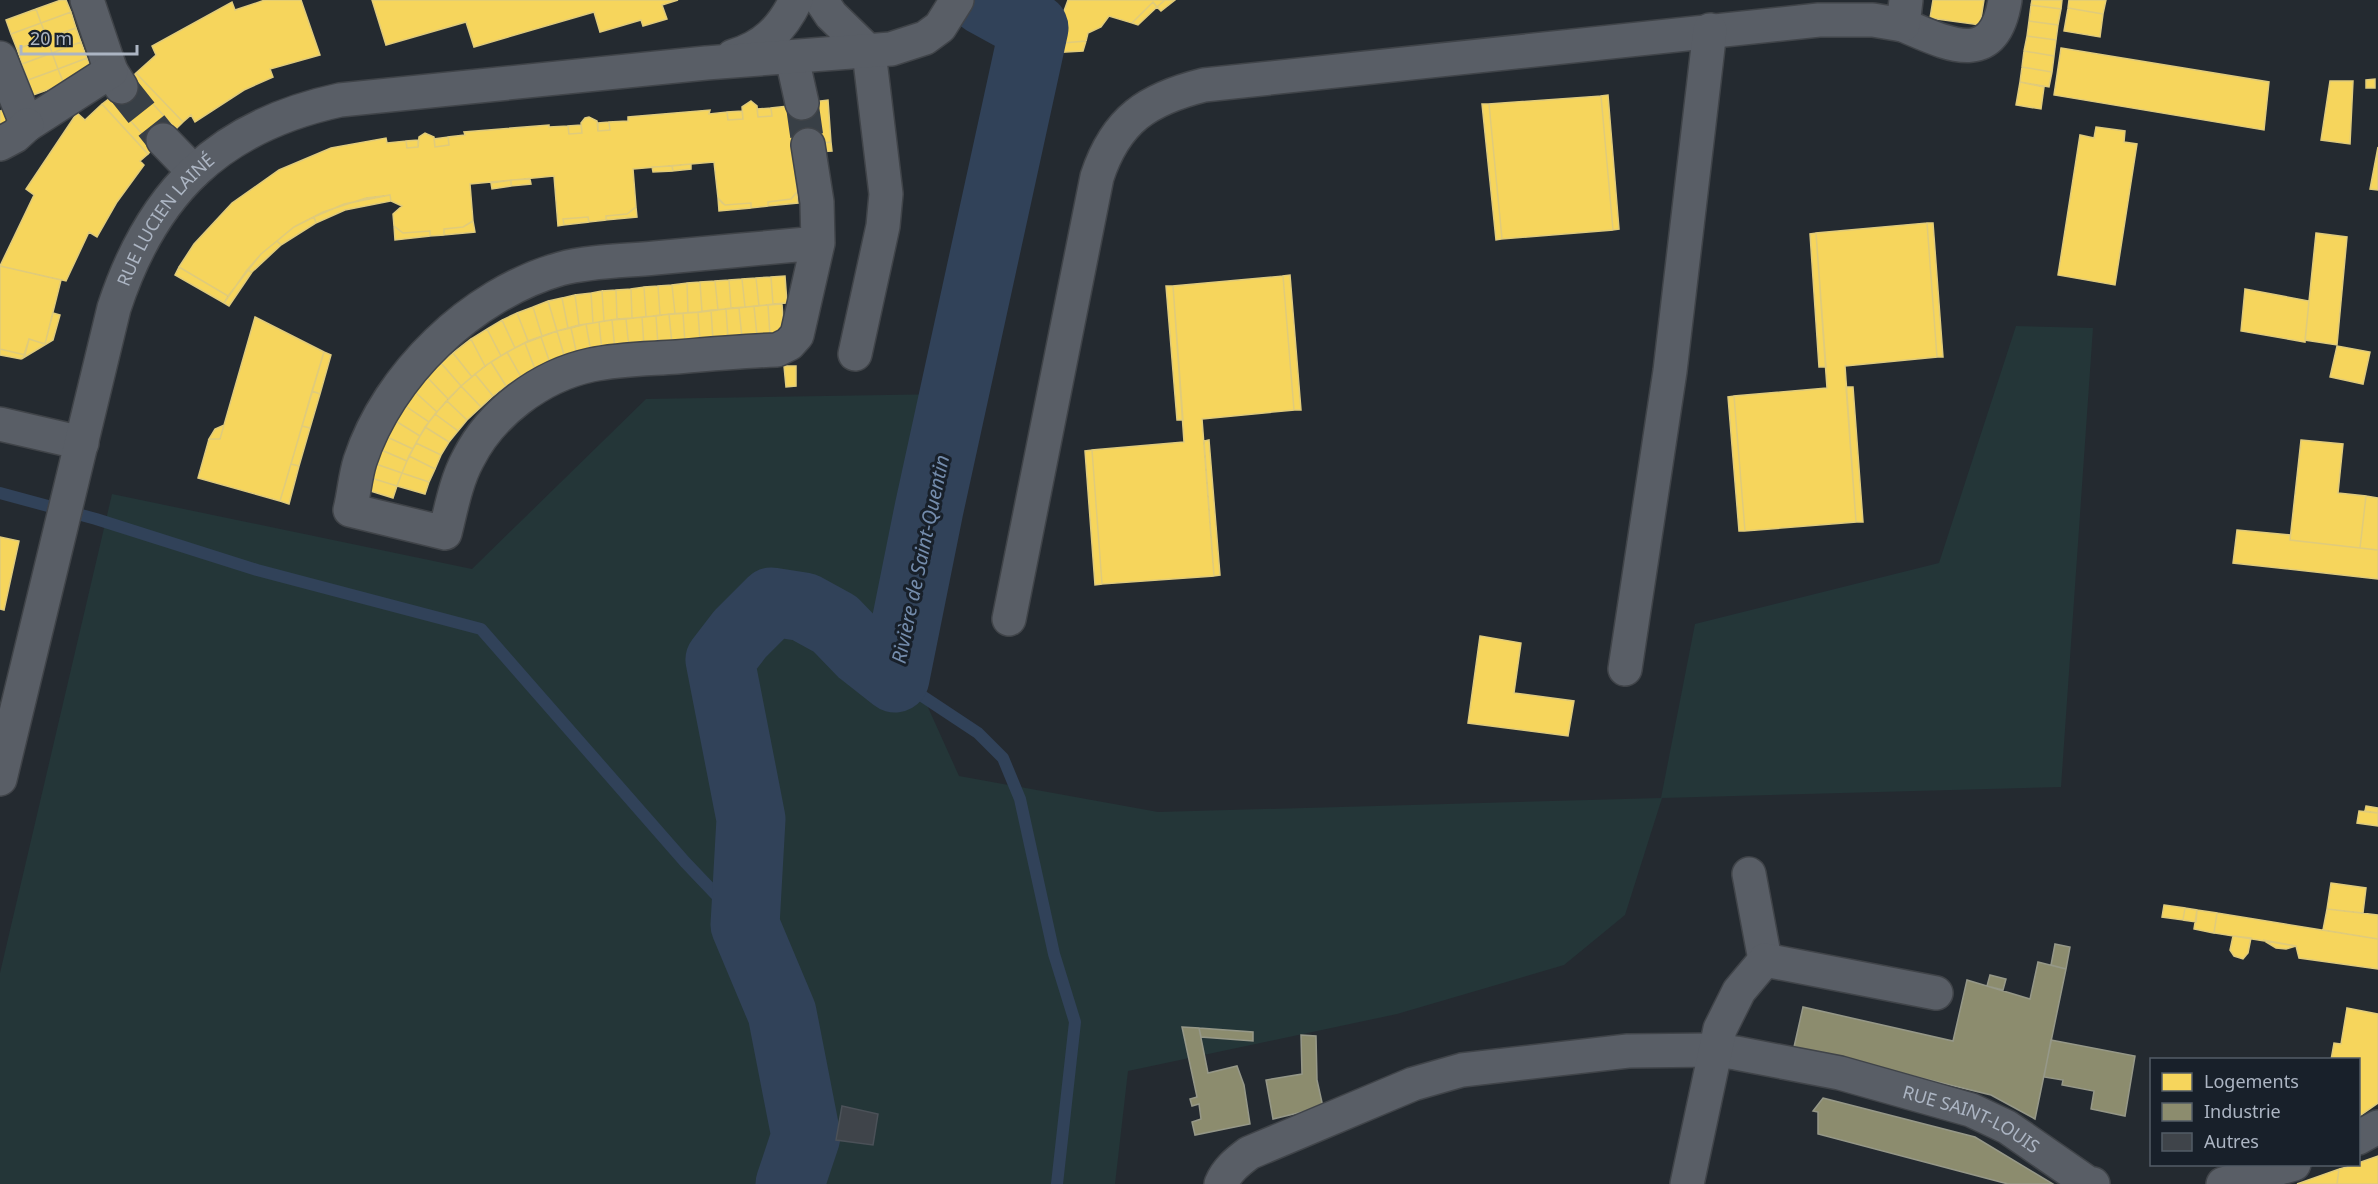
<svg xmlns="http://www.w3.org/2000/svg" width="2378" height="1184" font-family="'Noto Sans',sans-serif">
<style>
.green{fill:#243638}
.homes{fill:#f6d55c;stroke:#e0cb7b;stroke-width:1.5}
.industry{fill:#8c8c6e;stroke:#969888;stroke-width:1.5}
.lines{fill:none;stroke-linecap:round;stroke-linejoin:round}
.stream{stroke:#314259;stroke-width:12}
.river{stroke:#314259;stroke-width:69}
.building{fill:#3f444a;stroke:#4b5158;stroke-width:1.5}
.minor-tunnel{stroke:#383f46;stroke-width:33;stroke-dasharray:33 16;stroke-linecap:butt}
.minor-casing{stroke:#404449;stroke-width:36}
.minor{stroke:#595e66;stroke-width:33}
.labels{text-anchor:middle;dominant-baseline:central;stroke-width:6;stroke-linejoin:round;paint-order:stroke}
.street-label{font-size:18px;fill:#acb5c3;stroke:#18202a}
.water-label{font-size:20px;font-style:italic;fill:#748cac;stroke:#18202a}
</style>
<rect width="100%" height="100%" fill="#242a30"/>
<path class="green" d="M2016,326L2093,328L2061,787L1662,798L1625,915L1564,965L1397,1014L1128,1071L1115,1184H0V973L112,494L472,569L646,399L949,394L903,652L959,776L1158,812L1661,798L1695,624L1939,563Z"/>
<path class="homes" d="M61,0H66L71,12L41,23L36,9Z
M265,0H301L320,55L270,69L273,77L244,90L195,122L191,115L183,122L136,73L156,55L152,46L232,2L235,10Z
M372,0H678L662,5L667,19L643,26L641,20L600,32L594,12L474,47L466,22L386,45Z
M1068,0H1165L1157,7L1153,2L1132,23L1109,16L1101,27L1088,33L1086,41L1052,44Z
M1165,0H1175L1161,11L1157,7Z
M1933,0H1984L1980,25L1930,18Z
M2032,0H2062L2061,9L2031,5Z
M2069,0H2106L2103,14L2068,8Z
M1153,2L1157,7L1138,25L1132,23Z
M2031,5L2061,9L2058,25L2029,21Z
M2068,8L2103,14L2100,37L2064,31Z
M36,9L41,23L11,34L6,20Z
M71,12L76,28L47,38L41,23Z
M2029,21L2058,25L2056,40L2027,36Z
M41,23L47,38L17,49L11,34Z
M76,28L81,42L52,53L47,38Z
M2027,36L2056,40L2054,56L2024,51Z
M47,38L52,53L22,64L17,49Z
M1086,41L1083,51L1049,53L1052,44Z
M81,42L87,58L58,69L52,53Z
M2061,48L2269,82L2264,130L2054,95Z
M2024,51L2054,56L2052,72L2022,67Z
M52,53L58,69L28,80L22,64Z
M87,58L93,73L64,84L58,69Z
M2022,67L2052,72L2049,87L2020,82Z
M58,69L64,84L33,95L28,80Z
M136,73L183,122L176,129L130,79Z
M130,79L176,129L154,147L110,98Z
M2375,79V88H2366V80Z
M2330,81H2353L2350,144L2321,140Z
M2020,82L2044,87L2041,109L2016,105Z
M1608,95L1619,229L1613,230L1601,96Z
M1601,96L1613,230L1502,239L1489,104Z
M110,98L154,147L148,154L102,104Z
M828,100L831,142L793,147L788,105Z
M751,101L757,106L758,117L772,116L771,108L788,106L797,192L791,199L768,202V206L751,208V203L725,205L722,203L718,198L714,162L633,169L636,207L627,214L606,216V220L589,222L588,217L563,219L564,225L558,226L554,176L470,184L473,221L463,227L444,229V235L430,236V231L403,233L394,226L393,214L402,206L391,201L390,195L366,198L323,212L294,227L261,254L228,296L179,267L194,244L232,203L279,170L331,148L386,138L387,143L406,141L407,148L418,147L419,137L425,133L434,137L435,147L449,145L448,137L465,135L464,132L549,125V127L568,126L569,134L582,133L581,123L585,118L589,117L597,121L598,131L610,130L609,122L628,121V117L710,110L709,114L727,112L728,120L743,119L742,107Z
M102,104L148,154L140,161L144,165L117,202L97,237L89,232L66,281L0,266L34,195L26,189L77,113L85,120Z
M1482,104H1489L1502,239L1496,240Z
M771,108L772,116L758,117L757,109Z
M5,109L12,126L0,131V111Z
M742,111L743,119L728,120L727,112Z
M609,122L610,130L598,131V123Z
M581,125L582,133L569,134L568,126Z
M2096,127L2125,131L2124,142L2137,144L2115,285L2058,275L2080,135L2094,138Z
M448,137L449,145L435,147L434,139Z
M418,140V147L407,148L406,141Z
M831,142L832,151L816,152V144Z
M2378,147V190L2370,189Z
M691,164V169L673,171L672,166Z
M672,166L673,171L653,172L652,167Z
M530,179L531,184L511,186V180Z
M511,180V186L492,189L491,183Z
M797,192L798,203L768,206V202L791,199Z
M390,195L391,201L345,210L316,223L314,217L344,204Z
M718,198L725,205L751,203V208L719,211Z
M636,207L637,217L606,220V216L627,214Z
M314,217L316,223L281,245L277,241L294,227Z
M588,217L589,222L564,225L563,219Z
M473,221L475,232L444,235V229L463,227Z
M1927,223H1933L1943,357H1937Z
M1927,223L1937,357L1845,366L1856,522L1745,531L1734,396L1827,388L1816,233Z
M394,226L403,233L430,231V236L395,240Z
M1816,233L1826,367H1819L1810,234Z
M2316,233L2347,237L2337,345L2305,340Z
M277,241L281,245L252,272L247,270L261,254Z
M0,266L61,280L45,344L29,339L25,355L0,349Z
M179,267L228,296L224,303L175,275Z
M247,270L252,272L229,306L224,303Z
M1290,275L1301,410H1294L1283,276Z
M785,276L787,303L773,304L771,277Z
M1283,276L1294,410L1202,419L1214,576L1102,584L1092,450L1184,442L1173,286Z
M771,277L773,304L759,306L756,278Z
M756,278L759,306L745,307L742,279Z
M742,279L745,307L731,308L729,280Z
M729,280L731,308L718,310L715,281Z
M715,281L718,310L702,312L700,282Z
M700,282L702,312L688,313L687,283Z
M687,283L688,313L675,314L672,285Z
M672,285L675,314L660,315L658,286Z
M658,286L660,315L646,317L644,287Z
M1166,286H1173L1183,420H1177Z
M644,287L646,317L632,318L631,289Z
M631,289L632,318L617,319L616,290Z
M2245,289L2309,301L2305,342L2241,331Z
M616,290L617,319L604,321L602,291Z
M602,291L604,321L593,323L591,293Z
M591,293L593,323L579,325L575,295Z
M575,295L579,325L568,328L562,298Z
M562,298L568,328L557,331L548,301Z
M548,301L557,331L542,336L533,307Z
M782,304L784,333L770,335L768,305Z
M768,305L770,335L757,336L754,306Z
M754,306L757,336L742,338L739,308Z
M533,307L542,336L528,341L517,313Z
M739,308L742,338H728L726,309Z
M726,309L728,338L713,340L711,310Z
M711,310L713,340L700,341L698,312Z
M698,312L700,341L685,343L683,313Z
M53,313L60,315L53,340L23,358L29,339L45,344Z
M517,313L528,341L515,348L502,320Z
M683,313L685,343L672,344L669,314Z
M669,314L672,344L658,345L656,316Z
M656,316L658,345L644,346L642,317Z
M255,317L324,352L280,501L198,478L209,439H220Z
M642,317L644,346L629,348L626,319Z
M626,319L629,348L615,350L612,320Z
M502,320L515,348L501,356L487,329Z
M612,320L615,350L602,351L599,322Z
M599,322L602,351L591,352L586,324Z
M586,324L591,352L577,355L571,328Z
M571,328L577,355L565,358L557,331Z
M487,329L501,356L485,366L471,339Z
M557,331L565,358L550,363L541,337Z
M541,337L550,363L535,369L525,343Z
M471,339L485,366L472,377L453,353Z
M525,343L535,369L521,377L507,352Z
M2337,346L2370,352L2363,384L2330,377Z
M0,349L25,355L21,359L0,355Z
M324,352L331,355L320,394L312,391Z
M507,352L521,377L506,386L491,362Z
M453,353L472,377L461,386L441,363Z
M491,362L506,386L493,396L475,374Z
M441,363L461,386L448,399L427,377Z
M784,366H796V386L786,387Z
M475,374L493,396L481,407L461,386Z
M427,377L448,399L437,412L414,391Z
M461,386L481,407L467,420L447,401Z
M1846,387H1853L1863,522H1856Z
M312,391L320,394L310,428L302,426Z
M414,391L437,412L429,422L404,405Z
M1734,396L1745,531H1739L1728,397Z
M447,401L467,420L458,431L435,414Z
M404,405L429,422L420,436L394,420Z
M435,414L458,431L449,442L425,427Z
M394,420L420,436L413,449L385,436Z
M224,425L220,439H209L215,429Z
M302,426L310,428L299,466L291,464Z
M425,427L449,442L441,455L416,443Z
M385,436L413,449L407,461L379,449Z
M1209,440L1220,575L1214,576L1204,441Z
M2301,440L2343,444L2338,493L2366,496L2360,548L2290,540Z
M416,443L441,455L435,469L409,456Z
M379,449L407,461L402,473L373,463Z
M1092,450L1102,584L1095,585L1085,451Z
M409,456L435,469L429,482L402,473Z
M373,463L402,473L397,486L368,477Z
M291,464L299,466L289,504L280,501Z
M402,473L429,482L425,494L397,486Z
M368,477L397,486L393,498L364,489Z
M2366,496L2378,498V550L2360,548Z
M2237,530L2290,535V540L2378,550V579L2233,563Z
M0,537L19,541L4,610L0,609Z
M1480,636L1521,643L1514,693L1574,701L1568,736L1468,723Z
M2366,806L2378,808V813L2365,811Z
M2359,811L2378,813V826L2357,823Z
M2331,883L2366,888L2363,913L2327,909Z
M2164,905L2185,908L2183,920L2162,917Z
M2185,908L2197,910L2196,922L2183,920Z
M2327,909L2378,915V939L2323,930Z
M2197,910L2217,913L2214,933L2194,929Z
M2217,913L2378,939V969L2299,958L2296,946L2214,933Z
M2233,936L2251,938L2248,953L2243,959L2234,956L2230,950Z
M2263,940L2296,946L2286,949L2276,948Z
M2347,1008L2378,1014V1103L2358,1117V1060H2331L2334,1043L2341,1044Z
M2378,1156V1184H2337L2339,1169L2358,1164V1163Z
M2339,1169L2337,1184H2297Z"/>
<path class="industry" d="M2055,944L2070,947L2066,969L2051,965Z
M2038,962L2066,969L2035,1119L1991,1095L1794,1047L1803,1007L1953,1041L1967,980L2030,999Z
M1990,975L2006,979L2003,990L1987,986Z
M1182,1027L1199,1028L1208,1073L1237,1066L1244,1085L1250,1124L1195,1135L1192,1122L1201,1119L1199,1104L1192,1106L1190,1099L1197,1097Z
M1199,1028L1253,1032V1041L1201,1037Z
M1301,1035L1316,1036L1317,1080L1323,1107L1273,1119L1266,1080L1302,1074Z
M2051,1040L2135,1056L2125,1116L2091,1109L2094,1091L2062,1085L2063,1080L2044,1077Z
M1823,1098L1975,1137L2053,1184H2008L1818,1134V1112L1813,1111Z"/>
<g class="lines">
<path class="stream" d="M0,493L96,519L257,570L481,629L685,862L745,925
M895,678L978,733L1003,758L1020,799L1054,954L1075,1022L1057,1184"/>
<path class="river" d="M790,1184L806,1136L782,1013L745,925L751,819L720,660L740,634L772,602L804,607L835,624L862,652L895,678L929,509L1034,28L983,0"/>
</g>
<path class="building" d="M842,1106L878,1114L873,1145L836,1140Z"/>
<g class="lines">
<path class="minor-tunnel" d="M121,87L163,140
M802,103L808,145"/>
<g class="minor-casing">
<g id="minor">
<path d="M87,0L111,71L121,87"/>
<path d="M821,0L831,15L869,52L886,194L883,226L855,354"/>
<path d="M1903,25C1948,44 1994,69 2005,0"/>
<path d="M733,56C764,47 782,29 796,0"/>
<path d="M0,58L27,125L111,71"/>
<path d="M792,58L802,103"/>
<path d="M163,140L194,172"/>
<path d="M0,144L15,136L27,125"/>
<path d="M808,145L817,202L818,243L797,335L789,344L777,350C743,351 710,354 677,357C648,359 619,359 591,365C540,376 491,413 468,459C456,481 451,509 445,533L350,510C354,494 355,477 360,461C388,375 472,294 560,269C590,261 624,261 655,258C709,253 764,248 818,243"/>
<path d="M0,424L82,443"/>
<path d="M1009,619L1097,177C1116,119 1148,99 1204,85L1819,20H1873L1903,25L1906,0"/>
<path d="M1625,669L1670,371L1710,30"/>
<path id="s1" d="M0,779L114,308C152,192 219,126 340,100L706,63L891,49L925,38L940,27L957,0"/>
<path d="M1749,874L1765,960"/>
<path d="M2358,1138L2378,1127"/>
<path id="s2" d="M1221,1184C1227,1170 1237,1162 1249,1153L1413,1084L1462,1070L1628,1051L1714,1050L1736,1053L1840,1073L1971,1110L2007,1127L2088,1183L2093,1184"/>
<path d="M1687,1184L1720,1029L1739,991L1765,960L1936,993"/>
<path d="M2223,1184L2294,1164"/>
</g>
</g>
<use href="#minor" class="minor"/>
</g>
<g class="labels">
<g class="street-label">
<text stroke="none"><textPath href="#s1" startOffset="588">RUE LUCIEN LAINÉ</textPath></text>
<text stroke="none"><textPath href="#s2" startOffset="792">RUE SAINT-LOUIS</textPath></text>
</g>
<g class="water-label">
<text transform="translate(920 559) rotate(-78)">Rivière de Saint-Quentin</text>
</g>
</g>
<rect x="2150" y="1058" width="210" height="108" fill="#18202a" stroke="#535c67" stroke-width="1.5"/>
<rect x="2162" y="1073" width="30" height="18" fill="#f6d55c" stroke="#535c67" stroke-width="1.5"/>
<text x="2204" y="1088" font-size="18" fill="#acb5c3">Logements</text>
<rect x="2162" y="1103" width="30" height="18" fill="#8c8c6e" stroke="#535c67" stroke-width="1.5"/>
<text x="2204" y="1118" font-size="18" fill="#acb5c3">Industrie</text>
<rect x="2162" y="1133" width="30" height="18" fill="#3f444a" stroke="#535c67" stroke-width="1.5"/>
<text x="2204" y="1148" font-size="18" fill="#acb5c3">Autres</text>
<path d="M21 45v9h116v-9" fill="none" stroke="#acb5c3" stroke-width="3"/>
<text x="30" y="45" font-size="18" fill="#acb5c3" stroke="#18202a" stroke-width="4.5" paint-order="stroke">20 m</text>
</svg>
